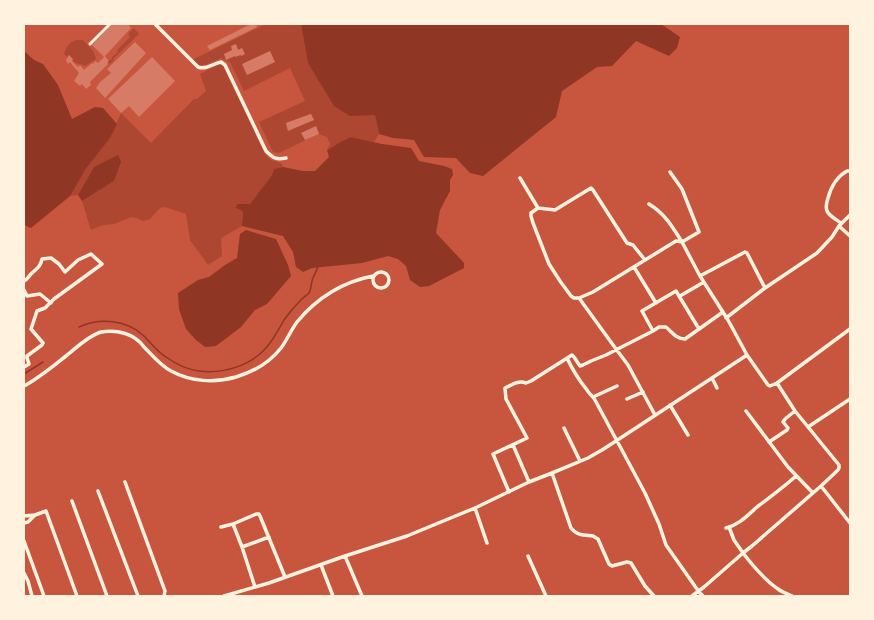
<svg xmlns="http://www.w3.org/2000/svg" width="874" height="620" font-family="'Fira Sans',sans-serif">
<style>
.green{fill:#ae4732;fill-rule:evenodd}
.water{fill:#8f3625}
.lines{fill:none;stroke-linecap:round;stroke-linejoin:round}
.stream{stroke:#8f3625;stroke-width:1.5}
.building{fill:#d67c66}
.pedestrian{stroke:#fff3e0;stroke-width:3}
.minor{stroke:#fff3e0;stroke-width:3.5}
</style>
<rect width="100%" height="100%" fill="#c8553d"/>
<path class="green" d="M266,24H301L308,63L350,115H375L379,134L374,142L351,137L345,139L340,143L327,150L330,144L327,137L318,134L279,153L273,152L259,122L305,101L290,68L244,91L230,62L221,58L205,65L199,66L192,60ZM310,114L314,120L288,130L286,123Z
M134,28L139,34L113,59L114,60L110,64L108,62L112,59V57L118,52L117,50L130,37L128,34Z
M76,40H83L94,52L96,59L85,66L76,63L64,54C67,46 68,43 76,40Z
M220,64L223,66L265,154L271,160L281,163L283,167L274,169L272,175L250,204L243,210L242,226L221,238L222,256L208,265L190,240L186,214L165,207L160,208L150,219L143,221L137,218L131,217L114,224L103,225L91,230L82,201L114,181L94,167L78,195L69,196L85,170L110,138L121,113L151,143L194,99H197L206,91L200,74Z"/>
<path class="water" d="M301,24H661L680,37L677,48L669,56L636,41L612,66L597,67L562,91L556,117L483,176L470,173L456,158L424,157L414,140L393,138L379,134L375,115L350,116L334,106L308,63Z
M24,51L34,60L43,64L58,85L72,119L95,107L103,108L117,124L110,138L85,170L70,196L31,228L24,225Z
M351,137L382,144L411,148L419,161L444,166L452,169L453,175L450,180V191L440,210L436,233L464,263V268L429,286L420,287L410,280L406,266L398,259L388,256L362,263L312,268L303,272L296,267L293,252L283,236L242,226L243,211L236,208L237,204H250L272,175L274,169L283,167L303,171H315L329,157L327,150C335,146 342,140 351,137Z
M118,155L121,162L114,181L82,201L78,195L94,167Z
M246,230L276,239L288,265L291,276L267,304L255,310L241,327L216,346L205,347L196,340L186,329L179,309L178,293L198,280L209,277L225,265L237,258L240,234Z"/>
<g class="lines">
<path class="stream" d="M79,327C100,317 127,320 144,336C151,343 157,352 166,357C176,364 188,370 199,371C223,374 250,366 266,348C273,340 279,329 284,320C289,313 294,307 300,301C302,298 306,296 309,293C311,290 311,285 312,281C313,277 316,272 318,267
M24,374L43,362"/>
</g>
<path class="building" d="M112,24H128L131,28L105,56L108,60V62L107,63L108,64L90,82L91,85L86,89L82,84L80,86L74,81L79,73L70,62L68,64L66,60L69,55L73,59L72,61L78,67L80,65L84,70L92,63L93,64L95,61L98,63L104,57L92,45Z
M251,24H256L257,27L210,50L207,46Z
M135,42L146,53L105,98L96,88L100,82L111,73L107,69Z
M236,44L238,50L242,48L245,54L241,56V55L235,57V56L226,60L224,54L232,50L231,46Z
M270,51L275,62L247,75L242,64Z
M152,57L175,81L139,117L129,106L121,113L108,99Z
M311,114L314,120L288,131L286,123Z
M316,126L319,134L305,140L301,133Z"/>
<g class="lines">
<path class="pedestrian" d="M90,44L110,24"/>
<path class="minor" d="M155,24L198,67C206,70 212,64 221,62L225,65L266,151C273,158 276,160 286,158
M520,178L538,208
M649,204C665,214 672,226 682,242L699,232L682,189L670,172
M841,223C837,220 829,216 827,211C825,206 827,202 828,198C831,187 836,177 847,171H850
M839,226L850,236
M645,260L633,245L627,243L593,190L591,188L555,210L538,208L531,213V216L533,223L549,264L560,281L571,296L574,298H579L616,349L628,365L655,415
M634,267L656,303
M373 280a8 8 0 1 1 16 0a8 8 0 1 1-16 0Z
M700,276L745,252L747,253L765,288
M24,281C28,279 28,277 31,274C37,268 40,268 42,259L51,258L59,264L65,272L78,260L91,254L102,264L54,299L45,308L37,311L31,329L43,343L42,345L27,356V358L29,364L24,367
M24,290L27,296L40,294L51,303
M680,296L704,282
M579,298L593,292L676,241L682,242L700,276L728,320L747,355L768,385L770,386L777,383L850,329
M726,318L765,288L817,253L832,237L839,226L850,215
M653,331L642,311L676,291L699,329
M567,358C572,369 579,380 587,390C589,394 593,396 595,400L645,493L659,524L666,545L699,592L703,596
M712,378L717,388
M777,383L795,411L839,465V468L838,470L821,486L850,523
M24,386C39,378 52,367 66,356C76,348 88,336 101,332C107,331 113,331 119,332C124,333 131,335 136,339C139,341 142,344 144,347C153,356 161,366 171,371C191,382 215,383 236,377C253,372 270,362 281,348C287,340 291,330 297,322C317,298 342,282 373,276
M593,397L617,386
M627,399L643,392
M670,405L688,435
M746,411L788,467L813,493
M808,427L850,399
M564,428L580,461
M769,442L787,430L788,428L783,422L785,419L795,411
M513,445L529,482
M552,473L571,528C577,536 585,535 593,536L598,539L609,564L612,566L627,562L631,563L645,586L654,596
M125,482L165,591L164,596
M98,491L138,596
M509,492L493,454L527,438L506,399L505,388C512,385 518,380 526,383L531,381L572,355L574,357L580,366L583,365L591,361L606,355L653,331L659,327H666C672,332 676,339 685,339L723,312
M72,501L107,596
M475,508L487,543
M35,515L46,511L77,596
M24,516L35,515L28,522L24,523
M221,527L233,524
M726,528C739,525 748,515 757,507C770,497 784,487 796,476
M24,541L44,596
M242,547L269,537
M345,556L362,596
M528,556L546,596
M321,565L333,596
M24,573L28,581L32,596
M255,587L242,547L233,524L256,514H259L260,516L285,577
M224,596L269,583L345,556L407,536L475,508L529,482L552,473L588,458L602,450L616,441L747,355
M692,596L704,587L743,553L734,540L729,527
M792,596C788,594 782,592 778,589C765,580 753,566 743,553L752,546L821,486"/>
</g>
<rect width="874" height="620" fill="none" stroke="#fff3e0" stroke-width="50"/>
</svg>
